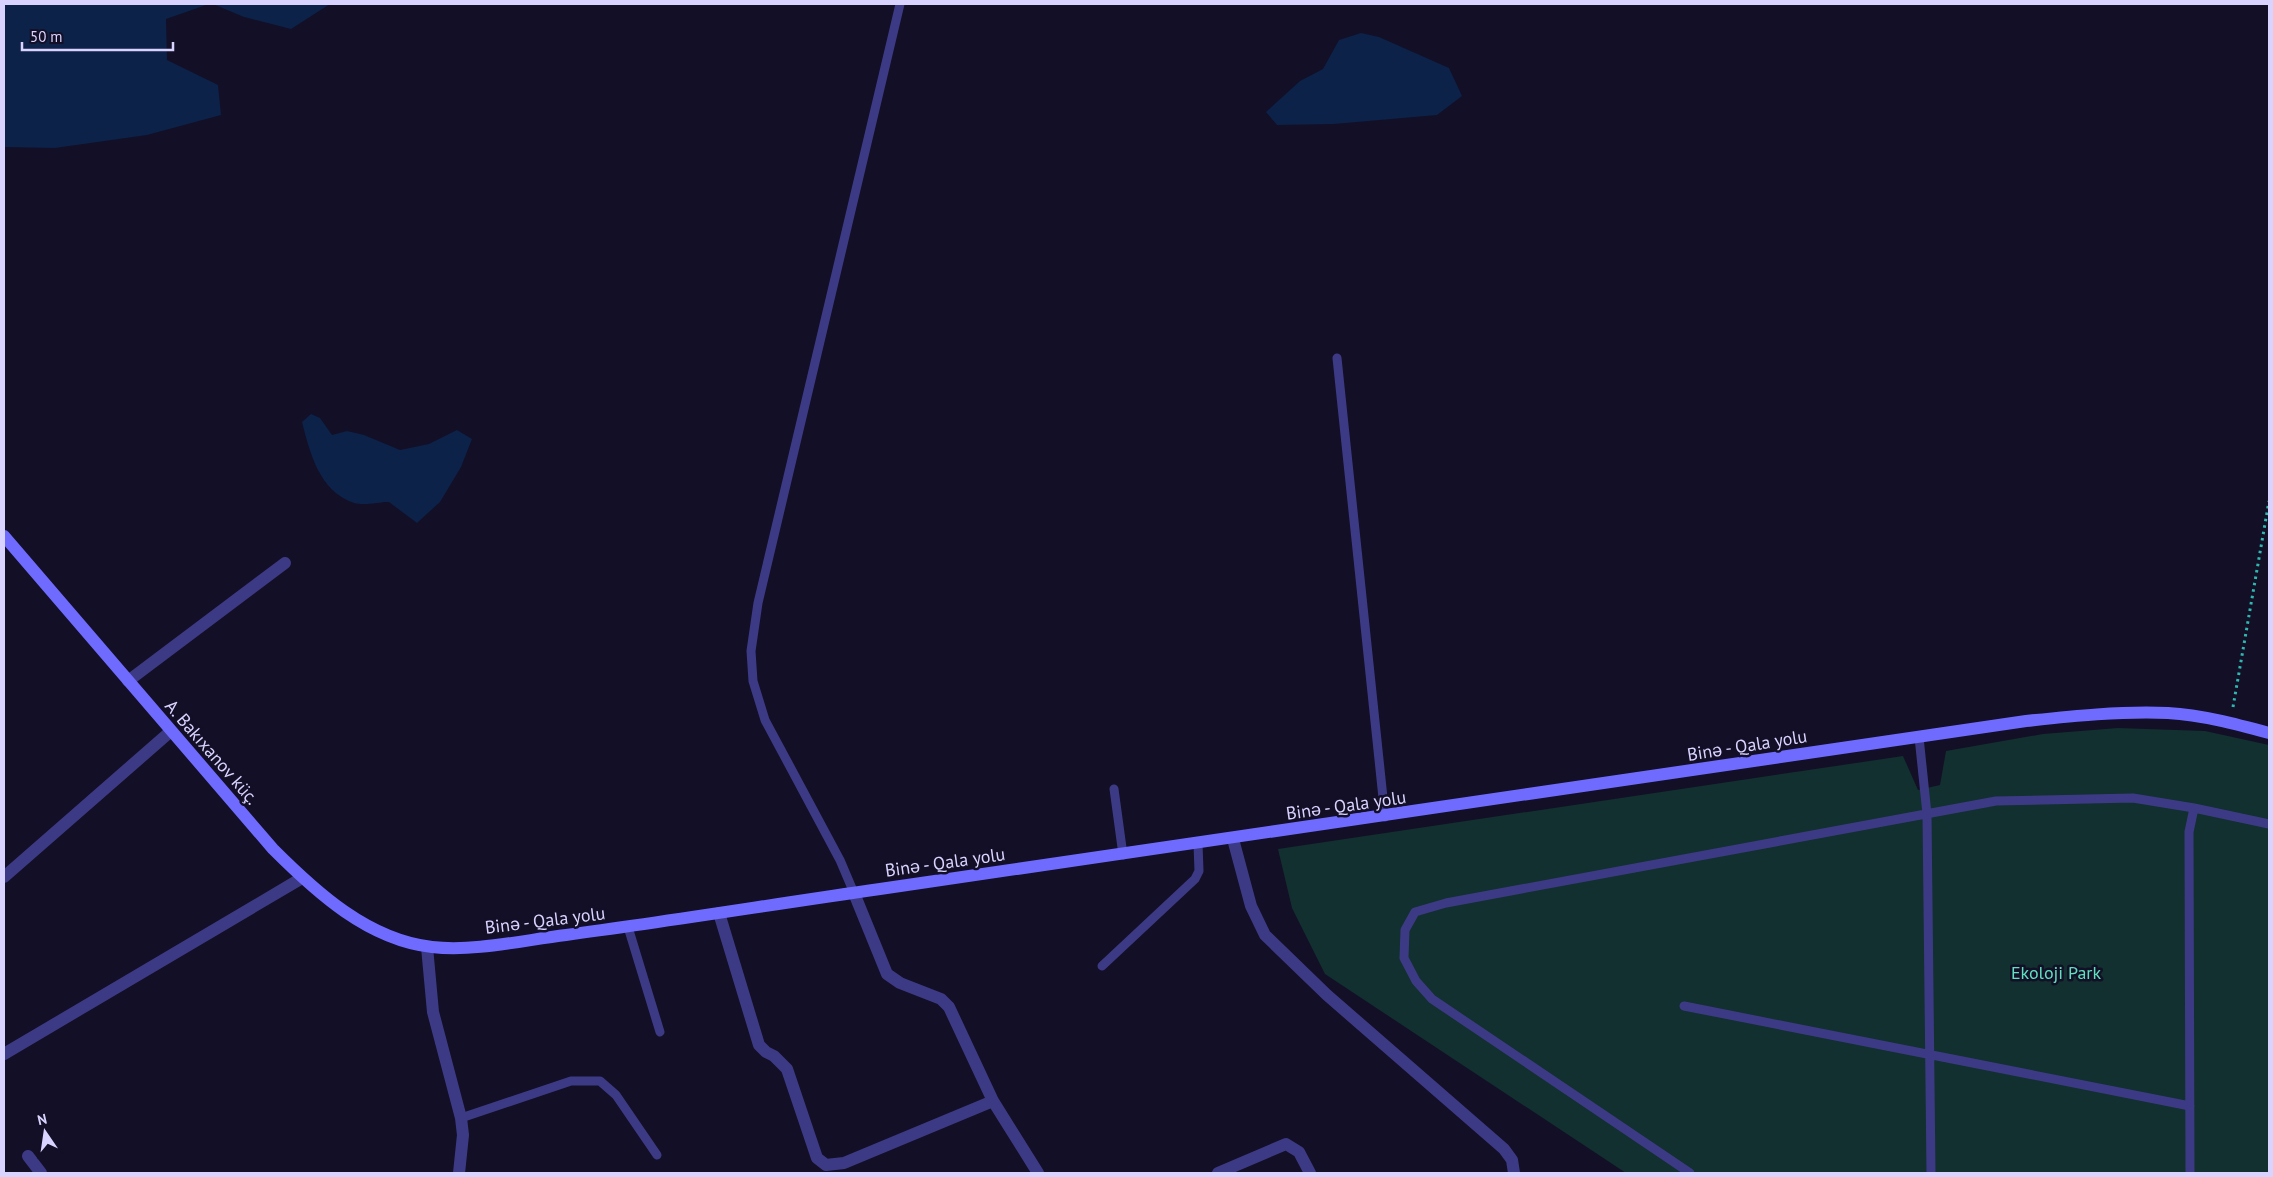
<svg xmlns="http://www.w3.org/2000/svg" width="2273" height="1177" font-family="'PT Sans',sans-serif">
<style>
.green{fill:#12302f}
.water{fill:#0c2248}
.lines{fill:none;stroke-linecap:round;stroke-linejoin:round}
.path{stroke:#2fb8b0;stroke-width:3;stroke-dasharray:2.5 4;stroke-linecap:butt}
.service{stroke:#3d3a85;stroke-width:9}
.minor{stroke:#3d3a85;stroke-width:12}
.tertiary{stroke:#3d3a85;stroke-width:12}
.secondary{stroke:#6f6bff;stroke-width:12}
.labels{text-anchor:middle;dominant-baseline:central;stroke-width:5;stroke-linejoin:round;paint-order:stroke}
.street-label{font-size:18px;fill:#d9d4ff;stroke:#130f26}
.park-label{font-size:18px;fill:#5fe0c0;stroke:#130f26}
</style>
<rect width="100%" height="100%" fill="#130f26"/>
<path class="green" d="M2118,728L2205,731L2269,745V1173H1626L1325,974L1292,908L1278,849L1903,756L1918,790L1940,785L1946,751L2043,734Z"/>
<path class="water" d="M4,4H209L166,19L167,60L218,85L221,115L147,135L55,148L4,147Z
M213,4H330L291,29L244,17Z
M1361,33L1379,37L1449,68L1462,96L1437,115L1334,124L1277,125L1266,112L1300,81L1323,69L1339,40Z
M311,414L320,418L332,435L347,431L364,435L400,450L429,444L457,430L472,439L461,467L440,502L417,523L389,502C379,502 364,506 354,503C319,491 310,453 302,422Z"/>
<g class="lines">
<path class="path" d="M2233,707L2269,501"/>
<path class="service" d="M1337,358L1385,817
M1919,737L1927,814L1931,1173
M1114,789L1123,855
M854,893L840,860L765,720L753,681L751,651L758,603L900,4
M628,927L660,1032
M1102,966L1195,879L1199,871L1198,844
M1684,1006L2190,1106
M461,1118L571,1081H600L616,1095L657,1155
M1690,1173L1432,999L1416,981L1404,958L1405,930L1415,912L1446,903L1996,801L2133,798L2194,808
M2190,1173L2189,832L2194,808L2269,824"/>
<path class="minor" d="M128,681L285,563
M1233,839L1251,906L1265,935L1327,995L1504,1149L1512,1160L1514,1173
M4,877L171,731
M854,893L887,974L900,983L941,999L949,1007L993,1101L1038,1173
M719,913L759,1045L766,1052L774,1056L787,1069L817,1158L826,1165L844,1163L993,1101
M4,1054L302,878
M28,1156L41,1173
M1218,1173L1286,1144L1299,1152L1310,1173"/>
<path class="tertiary" d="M427,947L433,1012L461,1118L463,1135L459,1173"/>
<path class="secondary" d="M4,536L273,849C316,892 368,940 432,947C474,952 524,940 566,935C671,921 775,904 880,889C1262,835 1644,779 2026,721C2073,716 2121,711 2168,713C2202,715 2236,724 2269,733"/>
</g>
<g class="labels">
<g class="street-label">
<text transform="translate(1747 745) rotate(-9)">Binə - Qala yolu</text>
<text transform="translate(212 752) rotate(49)">A. Bakıxanov küç.</text>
<text transform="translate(1346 805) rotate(-8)">Binə - Qala yolu</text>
<text transform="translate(945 862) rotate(-8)">Binə - Qala yolu</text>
<text transform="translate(545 920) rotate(-7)">Binə - Qala yolu</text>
</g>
<g class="park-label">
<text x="2056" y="972">Ekoloji Park</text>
</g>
</g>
<rect width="2273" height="1177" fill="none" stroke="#d9d4ff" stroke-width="10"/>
<g transform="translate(45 1132) rotate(347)" stroke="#130f26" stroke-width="4" paint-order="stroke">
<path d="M0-4L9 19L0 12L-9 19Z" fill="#d9d4ff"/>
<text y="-8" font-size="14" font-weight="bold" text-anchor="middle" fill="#d9d4ff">N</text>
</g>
<path d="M22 42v8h151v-8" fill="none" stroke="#d9d4ff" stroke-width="2.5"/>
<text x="30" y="42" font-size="15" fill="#d9d4ff" stroke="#130f26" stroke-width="4" paint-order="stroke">50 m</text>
</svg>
